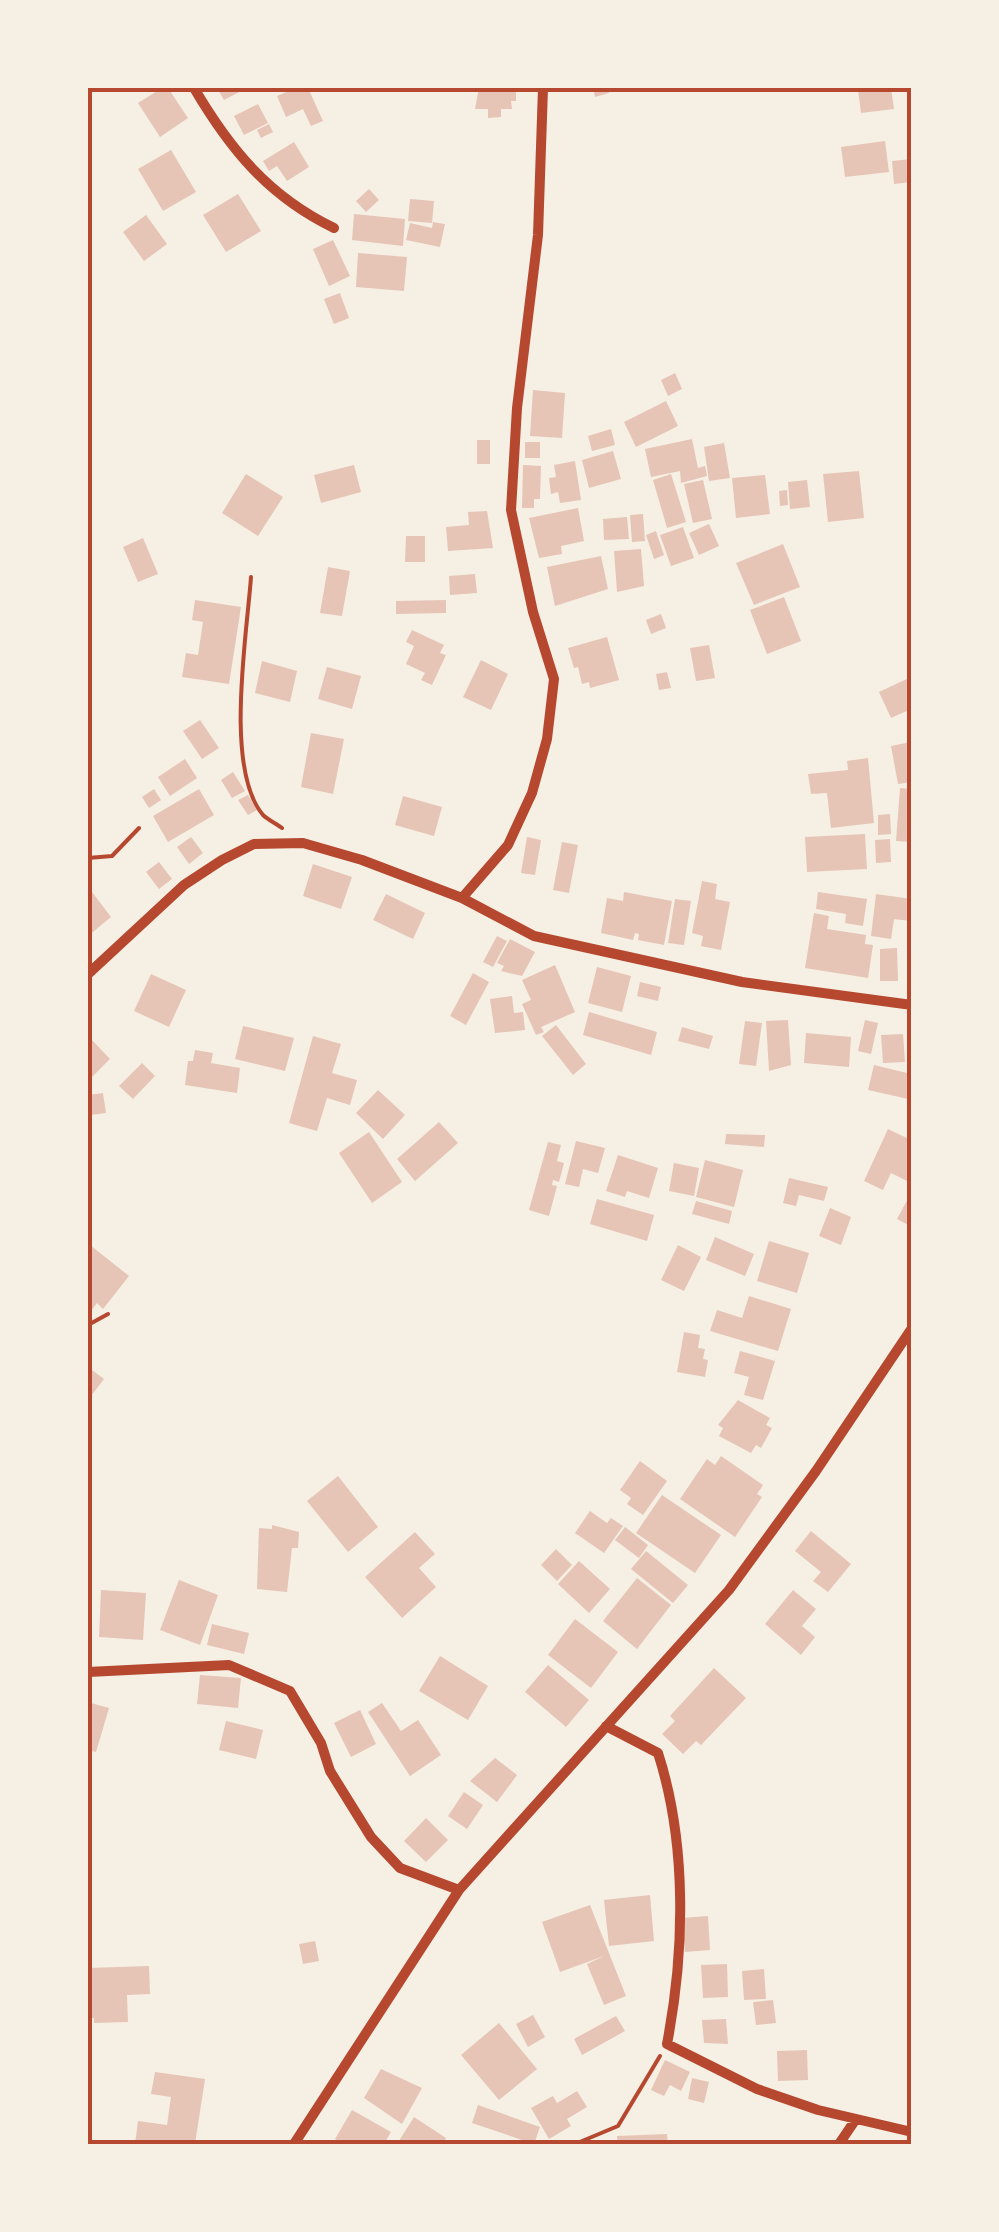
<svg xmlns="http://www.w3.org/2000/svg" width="999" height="2232" font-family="'Open Sans',sans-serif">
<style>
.building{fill:#e6c5b7}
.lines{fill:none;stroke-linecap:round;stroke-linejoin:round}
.path{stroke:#b5482f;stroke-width:4}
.minor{stroke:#b5482f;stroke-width:10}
.neatline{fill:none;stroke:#b5482f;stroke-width:4}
</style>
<rect width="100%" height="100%" fill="#f6efe4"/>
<path class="building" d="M162,88H168L188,118L160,137L138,103Z
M217,88H247L224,100Z
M296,88H308L323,121L311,126L303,109L286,117L277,96Z
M479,88H516V101H511L512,109H501V117L488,118V109H475Z
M593,88H607L609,93L595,97Z
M891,88L894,109L861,113L858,90Z
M258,104L268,123L244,135L234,116Z
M269,124L273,132L261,138L257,130Z
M885,141L889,172L845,177L841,147Z
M294,142L309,167L287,181L277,166L269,171L263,161Z
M171,150L196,192L163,211L138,169Z
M911,159V182L894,184L892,161Z
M369,189L379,200L366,212L356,201Z
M238,194L261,231L226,252L203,215Z
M410,199L434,201L432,223L408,221Z
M354,214L405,219L403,246L352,240Z
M146,215L167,244L144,261L123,232Z
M433,222L445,224L440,247L406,240L410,223L432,228Z
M333,240L350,276L329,286L313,249Z
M358,253L407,257L404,291L356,287Z
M340,293L349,318L334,324L324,299Z
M675,373L682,389L668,396L661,380Z
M533,390L565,393L562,438L530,436Z
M666,401L678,426L636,447L624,422Z
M611,429L615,445L592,451L588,436Z
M692,439L698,468L705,466L707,476L681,483L680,471L651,477L645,449Z
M477,440H490V464H477Z
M525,442H540V458H525Z
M724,443L730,478L709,481L704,447Z
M613,451L621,479L589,488L582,460Z
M575,461L581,500L560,503L558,492L551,494L549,478L556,477L554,465Z
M354,465L361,492L321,503L314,475Z
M523,465L541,466L540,499H534V508H522Z
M859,471L864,518L828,522L823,474Z
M246,474L283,497L258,536L222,513Z
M671,474L686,522L667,528L653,480Z
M765,475L770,514L736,518L732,478Z
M703,480L712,519L693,523L684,484Z
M807,480L810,507L790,509L788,482Z
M787,490L788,505L780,506L779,491Z
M578,508L584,541L561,546L562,554L539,558L529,518Z
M487,511L493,548L448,551L446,527L469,525L468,512Z
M643,514L645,541L632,542L630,515Z
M627,517L629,539L604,540L603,519Z
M709,524L719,546L699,555L689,533Z
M683,527L694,558L671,566L660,535Z
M656,531L664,555L654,559L646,535Z
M406,536H425V562H405Z
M143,538L158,574L138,582L123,547Z
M783,544L800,587L754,605L736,563Z
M641,549L644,586L617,592L614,551Z
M601,556L608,589L555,606L547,567Z
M328,567L350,571L342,616L320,613Z
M475,574L477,593L450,595L449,576Z
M784,597L801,641L767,654L750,610Z
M195,600L241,607L229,684L182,677L186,653L198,655L203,622L192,620Z
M446,600V613L396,614V601Z
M661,614L666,628L651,634L646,620Z
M412,630L444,645L440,653L446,655L432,685L421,680L425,673L406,664L414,646L406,642Z
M607,637L619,680L590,688L589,682L582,684L578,667L574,668L568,648Z
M709,645L715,678L696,681L690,648Z
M481,660L508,674L491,710L463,697Z
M262,661L297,671L290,702L255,693Z
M327,667L361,676L352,709L318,699Z
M667,672L671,688L659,690L656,674Z
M911,677V709L891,718L879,692Z
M200,720L219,748L202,759L183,731Z
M311,733L344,739L333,794L301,787Z
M911,742V782L898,784L891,746Z
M868,758L874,823L831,828L827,793L811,794L808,774L848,770L847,761Z
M185,759L197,778L170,796L158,777Z
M233,772L245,791L232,798L221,780Z
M900,788L911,789V842L896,841Z
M154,789L161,800L149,808L142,797Z
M199,789L214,815L168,842L153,816Z
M248,795L257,810L248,815L238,800Z
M403,796L442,807L434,836L395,825Z
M890,814L891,834L878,835V815Z
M865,834L867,869L807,872L805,837Z
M191,837L203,853L189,864L177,847Z
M527,837L541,840L535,875L521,873Z
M890,839L891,862L876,863L875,840Z
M562,842L578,845L569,893L553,890Z
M159,862L172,879L159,889L146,872Z
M313,864L352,877L341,909L303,896Z
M702,881L717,884L715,899L730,902L721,950L701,946L703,936L692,933Z
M92,892L111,917L88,936V896Z
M624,892L672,901L664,945L638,940L639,934L635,933L633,940L601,933L607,898L623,901Z
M818,892L867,899L863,926L845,923L846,914L816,909Z
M386,894L425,913L413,939L373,920Z
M876,894L911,899V921L894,919L891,939L871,936Z
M675,899L691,901L684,945L668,943Z
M814,913L829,916L827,929L866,935L865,944L873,945L868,978L805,968Z
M497,936L507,941L493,967L483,962Z
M510,939L535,952L522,976L501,971L504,966L497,963Z
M897,948L898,981H880V949Z
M555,965L575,1012L541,1027L544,1032L536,1035L522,1004L531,1000L522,980Z
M597,967L631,976L622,1012L588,1003Z
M473,973L489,982L466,1025L450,1016Z
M151,974L186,990L169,1027L134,1011Z
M640,982L661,987L658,1001L637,996Z
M512,996L514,1013L523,1012L525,1030L495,1033L490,999Z
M589,1012L657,1032L651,1055L583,1035Z
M788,1020L791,1065L769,1071L766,1021Z
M865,1020L878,1023L871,1054L858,1051Z
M745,1021L762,1023L756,1066L739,1064Z
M556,1025L586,1064L573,1075L542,1036Z
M243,1026L294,1038L285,1071L235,1059Z
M682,1027L713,1036L709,1049L678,1041Z
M806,1033L851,1037L849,1067L804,1063Z
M903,1034L905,1062L883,1063L881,1035Z
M313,1036L341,1044L332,1073L357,1080L350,1105L327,1098L317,1131L289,1123Z
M92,1040L110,1059L88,1081V1045Z
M195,1050L213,1053L211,1063L240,1068L237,1093L185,1085L188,1061H193Z
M142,1063L155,1076L133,1099L119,1086Z
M874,1065L911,1074L908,1099L868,1090Z
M378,1090L405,1115L383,1139L356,1113Z
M103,1093L106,1113L91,1115L88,1095Z
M439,1122L458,1143L415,1181L397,1159Z
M888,1129L911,1140V1176L909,1182L891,1173L883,1190L864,1181Z
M369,1132L402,1182L372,1203L339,1153Z
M726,1134L765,1135L764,1147L725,1144Z
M576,1141L605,1148L598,1173L583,1169L579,1187L565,1184Z
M548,1142L561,1145L557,1161L564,1163L559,1182L553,1180L552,1185L557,1186L549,1216L529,1210Z
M618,1155L658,1168L649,1198L627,1191L625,1197L606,1191Z
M705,1160L743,1170L734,1207L696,1197Z
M674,1163L699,1168L694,1196L669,1191Z
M789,1178L828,1187L824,1201L799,1195L796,1206L783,1203Z
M911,1193V1223L910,1226L897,1219Z
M597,1199L654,1215L647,1241L590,1224Z
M696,1201L732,1211L729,1224L692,1214Z
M830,1208L851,1217L841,1245L819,1236Z
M715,1237L754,1254L745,1276L706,1260Z
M769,1241L809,1253L797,1293L757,1281Z
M90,1245L129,1276L103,1309L97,1303L88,1315Z
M678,1245L701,1257L684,1291L661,1280Z
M749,1296L791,1309L778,1351L710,1331L717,1310L742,1318Z
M684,1332L700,1335L698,1348L705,1349L703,1359L708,1360L705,1377L677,1372Z
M740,1351L775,1361L763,1400L744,1395L749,1377L734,1373Z
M88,1367L104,1379L88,1400Z
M738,1400L770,1418L766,1425L772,1428L761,1448L756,1445L751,1453L719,1436L723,1428L718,1425Z
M721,1456L763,1485L757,1494L762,1497L735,1537L680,1499L707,1459L715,1465Z
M640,1461L667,1481L643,1515L627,1504L631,1498L620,1490Z
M338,1476L378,1527L348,1552L307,1501Z
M662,1495L721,1535L695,1573L636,1533Z
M590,1511L607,1523L611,1518L623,1526L604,1553L575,1533Z
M272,1525L299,1532L298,1548H292L287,1592L257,1589L259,1528L272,1529Z
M625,1527L648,1545L639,1558L615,1540Z
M811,1531L851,1564L828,1592L813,1581L821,1572L795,1551Z
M415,1532L435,1554L419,1568L436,1587L402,1618L365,1577Z
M556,1549L572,1565L557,1581L541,1565Z
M646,1551L688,1585L673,1603L631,1569Z
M579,1561L610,1589L589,1613L558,1584Z
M637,1578L671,1605L637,1649L603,1621Z
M179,1580L218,1595L200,1645L160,1630Z
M101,1590L146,1593L143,1640L99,1637Z
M793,1590L816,1609L802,1626L815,1637L801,1655L765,1624Z
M575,1619L618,1652L591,1688L548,1655Z
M212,1624L249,1633L244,1654L207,1645Z
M440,1656L488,1686L468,1720L419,1691Z
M548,1665L589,1700L566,1727L525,1692Z
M714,1668L746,1698L701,1745L696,1741L683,1754L662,1734L675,1721L670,1716Z
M200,1675L241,1678L238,1708L197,1704Z
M91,1703L109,1708L96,1752L88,1750Z
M382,1703L401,1731L418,1720L441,1755L410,1776L368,1712Z
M360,1710L376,1744L351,1757L334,1723Z
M226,1721L263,1730L256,1759L219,1750Z
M495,1758L517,1775L497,1802L470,1781Z
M464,1792L483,1805L467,1829L448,1816Z
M426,1818L448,1840L426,1862L404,1841Z
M650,1895L654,1941L609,1946L604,1900Z
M590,1905L626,1996L604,2005L587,1964L604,1956L560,1972L542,1922Z
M708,1916L710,1950L685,1952L682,1918Z
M315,1941L319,1961L303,1964L299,1944Z
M727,1964L728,1997L703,1998L701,1965Z
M149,1966L150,1994L127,1995L128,2022L94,2023V2018H88V1968Z
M764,1969L766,1999L744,2000L742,1971Z
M773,2000L776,2023L756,2025L753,2002Z
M533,2015L545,2037L528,2047L516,2024Z
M616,2016L625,2031L582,2055L574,2039Z
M726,2019L728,2044L704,2043L702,2020Z
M499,2023L537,2069L499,2100L461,2055Z
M807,2050L808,2080L778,2081L777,2051Z
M665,2060L690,2072L681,2091L670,2085L664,2096L651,2090Z
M381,2069L422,2088L402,2124L364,2098Z
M155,2072L205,2079L195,2144H135L138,2121L167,2125L171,2097L151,2094Z
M692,2078L709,2082L704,2103L688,2099Z
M577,2091L587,2107L567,2119L571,2126L549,2139L531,2108L553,2096L557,2103Z
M478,2105L540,2127L534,2144L472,2123Z
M352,2110L391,2132L384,2144H344L335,2139Z
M414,2117L446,2138L442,2144H397Z
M667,2134L668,2144H618L617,2136Z"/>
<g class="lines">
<path class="path" d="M251,577C247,634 224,769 263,815C268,820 277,824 282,828
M88,858L112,856L139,828
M88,1325L108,1314
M507,2144H508
M575,2144L618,2126L660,2056"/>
<path class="minor" d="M194,88C230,149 268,196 334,228
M462,898L508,845L532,793L547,739L554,679L533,612L511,510L517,408L538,235L543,88
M88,974L184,885L222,860L254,844L303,843L362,860L462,898L534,936L742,982L912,1005
M88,1672L229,1665L290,1691L321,1743L330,1771L371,1837L400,1868L459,1890
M606,1726L658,1753C687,1843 685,1951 667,2044L757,2089L818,2110L912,2132
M294,2144L459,1890L729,1590L816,1471L912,1328
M839,2144L856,2119"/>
</g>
<rect width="999" height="2232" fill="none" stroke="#f6efe4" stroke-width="180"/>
<rect x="90" y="90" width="819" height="2052" class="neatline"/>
</svg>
